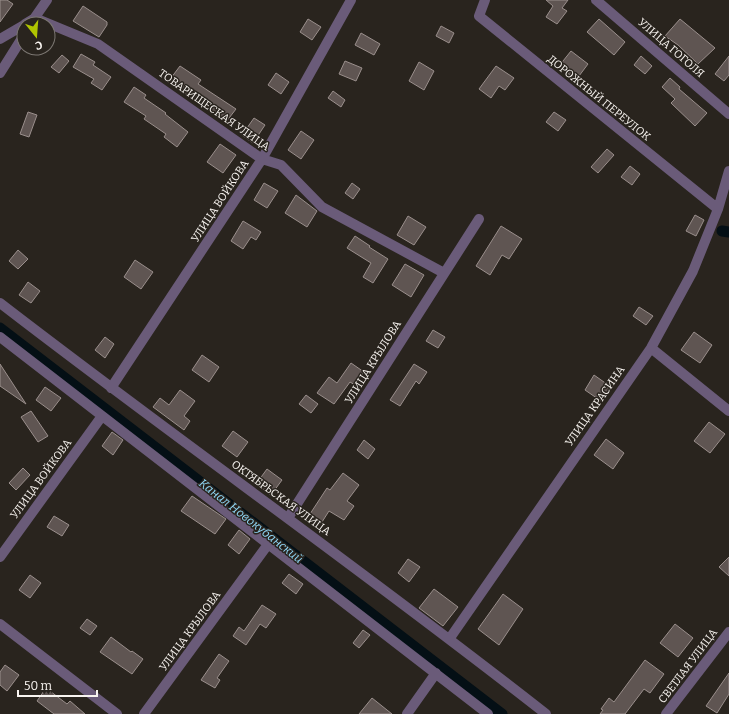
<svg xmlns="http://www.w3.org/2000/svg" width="729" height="714" font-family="Bitter,serif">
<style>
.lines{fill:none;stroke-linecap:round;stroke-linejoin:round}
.canal{stroke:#040f15;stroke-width:11}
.building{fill:#5f5552;stroke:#9a8f8c}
.minor{stroke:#6a5b79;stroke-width:10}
.tertiary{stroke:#6a5b79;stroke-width:10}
.labels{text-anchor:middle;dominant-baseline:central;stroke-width:3;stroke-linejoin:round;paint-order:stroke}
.street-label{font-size:11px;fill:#f8f4f0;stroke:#29241e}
.water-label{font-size:12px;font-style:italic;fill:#8fd8f8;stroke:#29241e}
</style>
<rect width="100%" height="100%" fill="#29241e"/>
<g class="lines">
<path class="canal" d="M722,231L729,232
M0,328L502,714"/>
</g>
<path class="building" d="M0,0H7L13,4L0,22Z
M546,0H568L562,8L567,11L557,24L546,17L553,6Z
M83,6L107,22V25L99,37L73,21Z
M308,19L321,27L312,40L300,32Z
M599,19L625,42L614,55L587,32Z
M680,19L715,48L698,64L678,45L665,36Z
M441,26L454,33L449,43L436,36Z
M361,33L380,44L374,55L355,45Z
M571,51L588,64L576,80L559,66Z
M81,54L95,62L93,65L111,77L102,90L91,83L94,79L73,67Z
M62,55L69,61L59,73L51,67Z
M641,56L652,66L645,74L634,65Z
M729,56V75L724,81L715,74Z
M345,61L362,68L356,81L339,74Z
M419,62L434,71L424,90L409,81Z
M180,66L201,80L198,84L236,109L226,122L168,82Z
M496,66L514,78L505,90L499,86L491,98L479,89Z
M276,73L289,82L281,94L268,85Z
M670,78L680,87L679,89L707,113L695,126L671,103L675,99L662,87Z
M134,87L146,95L144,98L166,113L165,114L188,132L177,147L164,137L166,134L144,119L146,116L124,102Z
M333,91L345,100L341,107L328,98Z
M28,112L37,115L29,137L20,134Z
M554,112L566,120L558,131L546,122Z
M254,118L265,125L253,143L242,135Z
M301,131L314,140L301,159L288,150Z
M220,144L236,155L223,173L207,162Z
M607,149L614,155L598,173L591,167Z
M630,166L640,174L632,185L621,177Z
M264,183L278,191L267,208L254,200Z
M352,183L360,189L353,199L345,193Z
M296,195L317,211L307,227L285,213Z
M695,215L704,220L696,236L686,231Z
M408,216L426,227L414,245L397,235Z
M243,221L261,232L256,240L251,237L243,249L231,241Z
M501,226L522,239L509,259L502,255L490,275L476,266Z
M355,236L370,246L369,247L388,259L373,283L363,277L371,263L347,248Z
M18,250L28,259L18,269L9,261Z
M135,260L153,272L141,289L124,277Z
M405,264L424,275L411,297L392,285Z
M28,282L40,291L31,303L19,295Z
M639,307L653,316L646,325L633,316Z
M433,330L445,337L438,348L426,341Z
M694,332L712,345L700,363L681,350Z
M105,337L114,344L105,358L95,350Z
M202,355L219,367L209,382L192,370Z
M351,363L364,372L355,385L350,382L334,404L317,393L329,377L337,383Z
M0,364L26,404L0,386Z
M414,364L427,372L419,384L416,381L400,406L390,400Z
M594,375L611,387L601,401L585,390Z
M45,387L61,398L51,411L36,400Z
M180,390L195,401L184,416L190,421L184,430L153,407L160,398L169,405Z
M306,395L318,404L311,413L299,404Z
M31,411L48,436L38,442L21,417Z
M709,422L725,434L710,453L694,441Z
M233,431L248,442L237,457L222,446Z
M112,432L123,440L113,455L102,446Z
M606,439L624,453L613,469L594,455Z
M364,440L375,449L368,459L357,450Z
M23,468L30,475L16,490L9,483Z
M267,469L282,480L271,495L256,484Z
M343,473L359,485L347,501L354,506L344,520L329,511L322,522L310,514L327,488L330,490Z
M192,496L226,519L215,534L181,511Z
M54,516L69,525L62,536L47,527Z
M239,530L250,539L239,554L228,545Z
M729,557V576L719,567Z
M408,559L420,567L409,582L398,573Z
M289,574L303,584L296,594L282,583Z
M30,575L41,583L30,598L19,590Z
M434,589L458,607L443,626L419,608Z
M503,594L523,609L499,645L478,629Z
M262,605L276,614L266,628L260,624L246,645L233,636L239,627L244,631Z
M87,619L97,626L90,635L80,628Z
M675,624L693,638L678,657L660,643Z
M363,630L370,635L359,648L353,643Z
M111,637L131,652L132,651L143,659L132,674L100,652Z
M219,654L229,661L217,678L220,680L215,688L201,680Z
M645,660L664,674L650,693L644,689L625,714H600L603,710L601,709L609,698L614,702Z
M5,665L19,675L7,691L0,685V672Z
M729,673V694L717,713L706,706Z
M46,688L67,704L70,701L85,714H54L37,701Z
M372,698L392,714H359Z"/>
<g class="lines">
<path class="minor" d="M485,0L479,16L718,209
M596,0L729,114
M31,23L47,0
M25,24L35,18L98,44L262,159L281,165L322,207L444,273
M0,39L24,25
M0,73L24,35
M0,303C180,442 367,573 546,714
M0,337L488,714
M651,348L729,411
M111,388L262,159L351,0
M288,518L479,219
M0,557L102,416
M450,638L651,348L693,271L718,209L729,171
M144,714L269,543
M407,714L436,673
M666,714L729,632"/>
<path class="tertiary" d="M0,624L117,714"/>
</g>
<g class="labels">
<g class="street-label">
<text transform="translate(671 48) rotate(41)">УЛИЦА ГОГОЛЯ</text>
<text transform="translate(599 98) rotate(39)">ДОРОЖНЫЙ ПЕРЕУЛОК</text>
<text transform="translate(214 110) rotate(35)">ТОВАРИЩЕСКАЯ УЛИЦА</text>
<text transform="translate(220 201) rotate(-57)">УЛИЦА ВОЙКОВА</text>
<text transform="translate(373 362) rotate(-58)">УЛИЦА КРЫЛОВА</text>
<text transform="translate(595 406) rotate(-55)">УЛИЦА КРАСИНА</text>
<text transform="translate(41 479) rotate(-54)">УЛИЦА ВОЙКОВА</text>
<text transform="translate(281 498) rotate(36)">ОКТЯБРЬСКАЯ УЛИЦА</text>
<text transform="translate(190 631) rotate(-54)">УЛИЦА КРЫЛОВА</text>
<text transform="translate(688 666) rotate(-53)">СВЕТЛАЯ УЛИЦА</text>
</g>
<g class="water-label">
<text transform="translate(251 521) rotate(38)">Канал Новокубанский</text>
</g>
</g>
<g transform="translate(36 36) rotate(163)"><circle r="19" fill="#29241e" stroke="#7c7772"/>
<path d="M0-3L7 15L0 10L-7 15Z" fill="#b0c501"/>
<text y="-6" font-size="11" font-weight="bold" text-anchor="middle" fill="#f8f4f0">С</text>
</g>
<path d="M18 690v6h79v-6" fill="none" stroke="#f8f4f0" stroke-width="2"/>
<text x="24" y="690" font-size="12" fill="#f8f4f0" stroke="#29241e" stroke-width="3" paint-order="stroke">50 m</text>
</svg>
